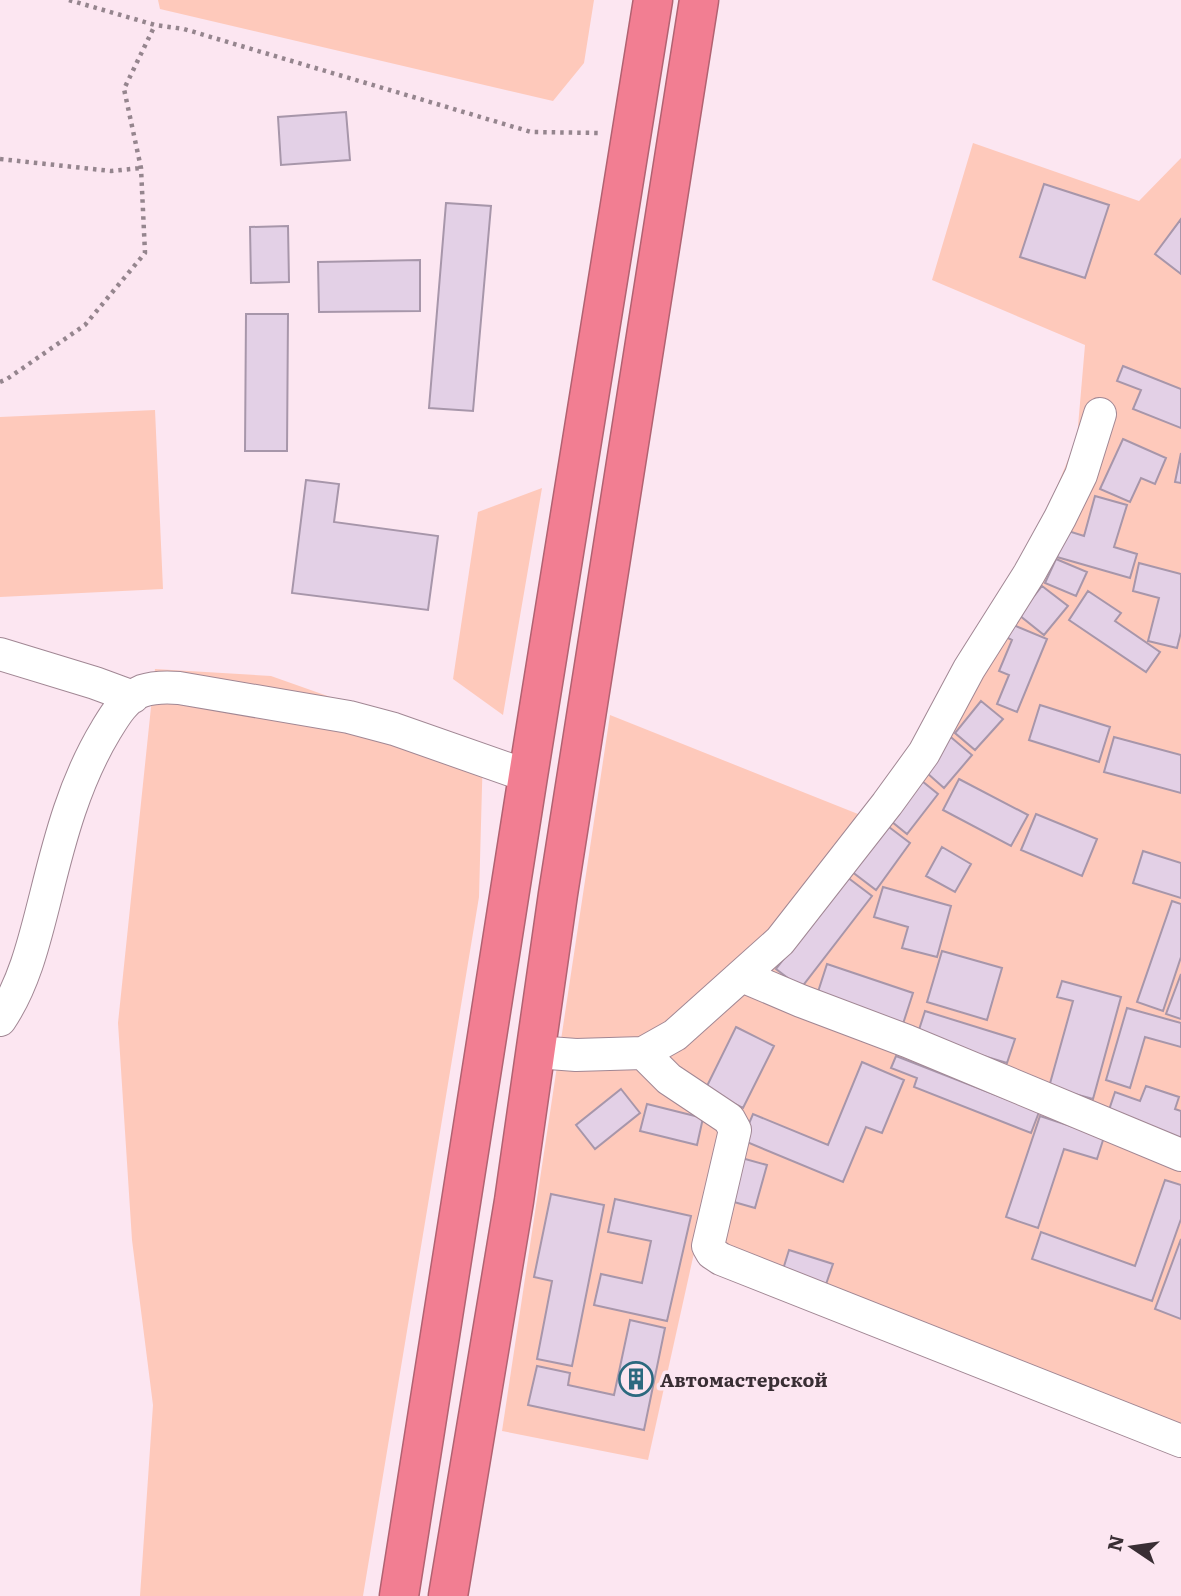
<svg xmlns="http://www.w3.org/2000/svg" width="1181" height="1596" font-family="Literata,serif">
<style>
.green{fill:#fec9bb}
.building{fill:#e3d0e6;stroke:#a796aa;stroke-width:2}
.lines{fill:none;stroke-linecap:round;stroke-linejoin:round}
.minor-casing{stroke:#a18794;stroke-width:34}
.highway-casing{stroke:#b16271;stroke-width:41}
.path{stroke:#95858e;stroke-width:4.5;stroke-dasharray:3.5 5;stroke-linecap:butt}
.minor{stroke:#fff;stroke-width:32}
.highway{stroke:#f27e92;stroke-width:38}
.labels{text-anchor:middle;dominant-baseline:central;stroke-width:7;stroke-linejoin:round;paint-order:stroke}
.poi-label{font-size:19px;font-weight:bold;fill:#392e34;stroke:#fce6f1;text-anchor:start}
</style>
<rect width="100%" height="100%" fill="#fce6f1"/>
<path class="green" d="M158,0H594L584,63L553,101L160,9Z
M973,143L1139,201L1181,158V1446L694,1253L648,1460L502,1431L610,715L863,816L1020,576L1077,438L1085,345L932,280Z
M155,410L163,589L0,597V417Z
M542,488L503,715L453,679L478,512Z
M155,669L271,676L483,751L479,897L363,1596H140L153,1405L132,1240L118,1023Z"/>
<path class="building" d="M346,112L350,160L281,165L278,117Z
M1044,184L1109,205L1085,278L1020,257Z
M446,203L491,206L473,411L429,408Z
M1181,219V274L1155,254Z
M288,226L289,282L251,283L250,227Z
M420,260V311L319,312L318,262Z
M246,314H288L287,451H245Z
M1123,366L1181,389V428L1133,409L1141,390L1117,381Z
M1123,439L1166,458L1155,484L1141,478L1130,502L1100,489Z
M1181,453V483L1175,482Z
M306,480L339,484L334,522L438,536L428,610L292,593Z
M1095,496L1127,505L1114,547L1137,554L1130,578L1057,557L1065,530L1084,536Z
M1056,559L1087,572L1076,596L1045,583Z
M1139,563L1181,574V632L1177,648L1148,641L1159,598L1133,591Z
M1042,586L1068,606L1044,635L1019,615Z
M1088,591L1121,613L1115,621L1160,652L1146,672L1069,620Z
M1011,624L1047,639L1017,712L997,704L1009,675L999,671L1012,640L1006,637Z
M981,701L1003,719L975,750L955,733Z
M1040,705L1110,727L1099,762L1029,740Z
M946,733L972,755L944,788L918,765Z
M1114,737L1181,755V793L1104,772Z
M917,777L938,794L907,834L886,817Z
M959,779L1028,815L1011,846L943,810Z
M1036,814L1097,839L1082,876L1021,850Z
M885,824L910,843L876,890L851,871Z
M942,847L971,864L955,892L926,876Z
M1143,851L1181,863V898L1133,883Z
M847,877L872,896L801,988L776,969Z
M883,887L951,906L937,957L902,948L908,927L874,917Z
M1172,901L1181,904V957L1163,1011L1137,1002Z
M942,951L1002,968L987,1020L927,1002Z
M827,964L913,993L902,1027L816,998Z
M1181,974V1019L1166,1014Z
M1062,981L1121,997L1093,1099L1049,1087L1073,1001L1057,997Z
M1127,1008L1181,1023V1047L1145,1037L1130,1088L1106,1080Z
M925,1011L1015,1039L1007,1063L917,1036Z
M736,1027L774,1046L743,1108L705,1090Z
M896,1056L1039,1112L1031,1133L914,1087L917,1078L891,1068Z
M862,1062L904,1080L882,1133L866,1127L843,1182L742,1140L753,1114L828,1145Z
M1146,1086L1179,1097L1175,1109L1181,1111V1142L1107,1116L1115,1092L1140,1101Z
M621,1089L640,1113L595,1149L576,1125Z
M647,1104L703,1118L697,1145L640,1131Z
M1040,1116L1104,1137L1097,1159L1064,1149L1038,1228L1006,1217Z
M738,1157L767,1165L755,1208L727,1200Z
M1165,1180L1181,1185V1219L1152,1301L1032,1259L1041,1232L1135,1266Z
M551,1194L604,1205L572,1366L537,1359L552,1281L534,1277Z
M615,1199L691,1216L667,1321L594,1305L601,1274L642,1283L651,1241L608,1232Z
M1181,1239V1319L1155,1309Z
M789,1250L833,1264L824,1290L781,1276Z
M630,1320L665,1328L644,1430L528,1405L537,1366L570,1373L568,1385L614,1395Z"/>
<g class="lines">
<g class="minor-casing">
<path id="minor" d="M0,654L95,683L133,697
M742,976L801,1001L907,1041L1181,1155
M0,1020C25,983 35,938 46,895C60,838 75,781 106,730C115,715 125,698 142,691C154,687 167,687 179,688L349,717L394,729L528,776
M536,1052L576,1055L643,1053L675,1035L780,941L887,804L924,753L969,669L1029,574L1060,518L1081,475L1100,414
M643,1053L669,1079L729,1119L735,1130L708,1246L712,1253L721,1259L1181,1441"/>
</g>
<g class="highway-casing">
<path id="highway" d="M399,1596L528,776L653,0
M448,1596L514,1201L558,894L699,0"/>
</g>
<path class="path" d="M69,0L155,25L184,29L531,132L599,133
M0,159L111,171L141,168
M0,382L7,379L85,325L145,253L141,168L124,89L155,25"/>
<use href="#minor" class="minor"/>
<use href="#highway" class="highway"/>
</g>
<defs>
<g id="building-ring" transform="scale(1.75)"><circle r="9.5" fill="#fce6f1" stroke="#2b697f" stroke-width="1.5"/><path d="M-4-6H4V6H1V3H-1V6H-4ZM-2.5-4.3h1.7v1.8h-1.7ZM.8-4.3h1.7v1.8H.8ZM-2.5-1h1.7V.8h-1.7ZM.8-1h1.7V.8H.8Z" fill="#2b697f"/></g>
</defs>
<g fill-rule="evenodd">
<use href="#building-ring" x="636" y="1379"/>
</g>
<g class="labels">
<g class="poi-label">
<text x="660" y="1379">Автомастерской</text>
</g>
</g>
<g transform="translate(1132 1547) rotate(283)" stroke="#fce6f1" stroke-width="5" paint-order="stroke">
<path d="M0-5L12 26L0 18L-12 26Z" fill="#392e34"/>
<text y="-10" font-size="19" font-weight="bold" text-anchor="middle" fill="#392e34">N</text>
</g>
</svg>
